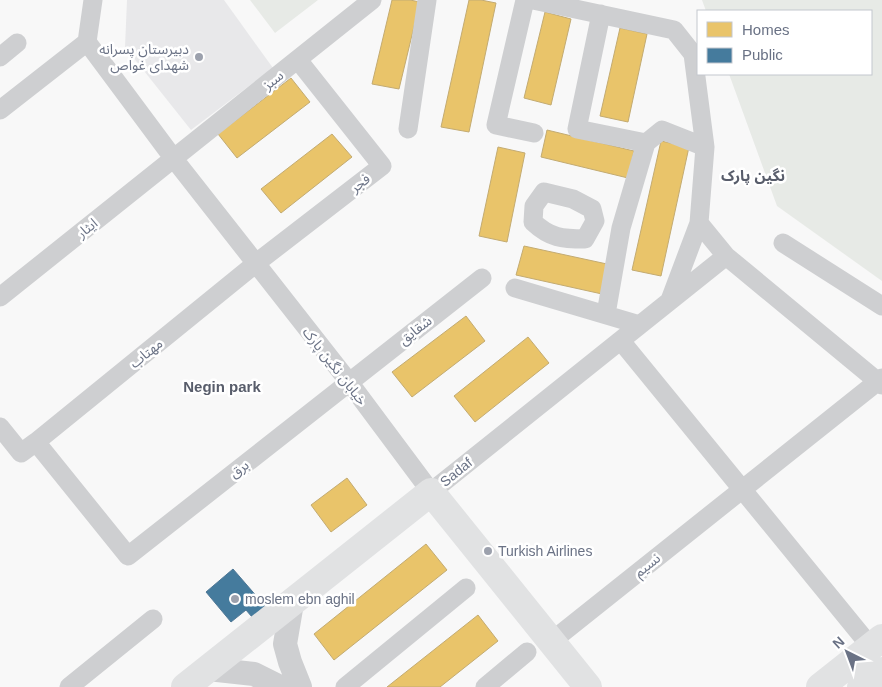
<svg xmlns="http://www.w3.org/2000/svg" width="882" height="687" font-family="Arial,'Noto Sans Arabic',sans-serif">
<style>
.built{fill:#e8e8ea}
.green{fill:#e7eae6}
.homes{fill:#e9c46a;stroke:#c3ab72}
.public{fill:#457b9d;stroke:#507896}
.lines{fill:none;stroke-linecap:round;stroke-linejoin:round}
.minor{stroke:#cecfd1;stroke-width:19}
.tertiary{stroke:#cecfd1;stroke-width:24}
.secondary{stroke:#e1e2e3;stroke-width:28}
.poi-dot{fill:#9ca1ad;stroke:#fff;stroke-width:2}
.labels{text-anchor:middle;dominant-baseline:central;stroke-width:5;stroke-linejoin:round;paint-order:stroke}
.poi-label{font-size:14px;fill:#6a7285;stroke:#fff;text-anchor:start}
.street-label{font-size:14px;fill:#6a7285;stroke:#fff}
.neighbourhood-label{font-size:15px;font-weight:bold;fill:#585d6b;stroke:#fff}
</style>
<rect width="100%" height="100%" fill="#f8f8f8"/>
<path class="built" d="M127,0H224L273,68L191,130L125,47Z"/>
<path class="green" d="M250,0H318L275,33Z
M702,0H882V281L777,206L729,74H871V11H706Z"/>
<path class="homes" d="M392,0H410L420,2L399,89L372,84Z
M469,0H481L496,3L469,132L441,127Z
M545,12L571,19L551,105L524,98Z
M620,28L647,34L628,122L600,116Z
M291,78L310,102L237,158L218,134Z
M547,130L634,151L628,178L541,157Z
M332,134L352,157L281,213L261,189Z
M661,141L689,147L661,276L632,270Z
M498,147L525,153L507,242L479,236Z
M524,246L607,264L602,294L516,275Z
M466,316L485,341L412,397L392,372Z
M528,337L549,363L475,422L454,396Z
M347,478L367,505L331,532L311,505Z
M426,544L447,570L334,660L314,634Z
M478,615L498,641L440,687H387Z"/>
<path class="public" d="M233,569L265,606L252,617L246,610L231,622L206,592Z"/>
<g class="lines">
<path class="minor" d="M525,0L496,125L534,133
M533,0L674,30L693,54L705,147L699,223L670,300
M601,14L577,129L646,143L662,130L705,147
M87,42L174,159L349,382L431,492L726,256
M0,57L17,43
M0,110L87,42L93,0
M408,129L427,0
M544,192L573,199L592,209L595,221L585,239C562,239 550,238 533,222L534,206Z
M699,223L726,256L882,385
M783,243L882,306
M515,288L640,325
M0,297L372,0
M606,314L621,228L646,143
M621,341L871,647
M0,427L21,453L36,442L128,556L482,278
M36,442L255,264L382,166L298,60
M552,641L882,378
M69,687L153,619
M345,687L466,588
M485,687L527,652"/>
<path class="tertiary" d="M292,603L285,644L290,662L300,687
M208,669L254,674L280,687"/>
<path class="secondary" d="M185,687L431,492L588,687
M820,687L882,638
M861,687L882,671"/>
</g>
<g class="poi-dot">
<circle cx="199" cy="57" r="5"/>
<circle cx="488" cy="551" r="5"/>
<circle cx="235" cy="599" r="5"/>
</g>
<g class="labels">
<g class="poi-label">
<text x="189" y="49" text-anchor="end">دبیرستان پسرانه<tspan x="189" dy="16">شهدای غواص</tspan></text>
<text x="498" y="551">Turkish Airlines</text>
<text x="245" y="599">moslem ebn aghil</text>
</g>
<g class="street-label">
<text transform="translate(273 80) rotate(-39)">سبز</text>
<text transform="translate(360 183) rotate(-38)">فجر</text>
<text transform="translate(87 228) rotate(-39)">ایثار</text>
<text transform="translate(415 330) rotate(-38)">شقایق</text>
<text transform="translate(146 353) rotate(-39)">مهتاب</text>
<text transform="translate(335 366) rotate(52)">خیابان نگین پارک</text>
<text transform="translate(239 469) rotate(-38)">برق</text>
<text transform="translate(456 472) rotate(-39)">Sadaf</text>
<text transform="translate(647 565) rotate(-39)">نسیم</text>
</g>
<g class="neighbourhood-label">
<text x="753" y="175">نگین پارک</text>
<text x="222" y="386">Negin park</text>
</g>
</g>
<rect x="697" y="10" width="175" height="65" fill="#ffffff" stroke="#c3c7ce"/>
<rect x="707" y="22" width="25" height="15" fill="#e9c46a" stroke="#c3c7ce"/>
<text x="742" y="35" font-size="15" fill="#6a7285">Homes</text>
<rect x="707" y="48" width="25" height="15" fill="#457b9d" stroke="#c3c7ce"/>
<text x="742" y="60" font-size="15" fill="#6a7285">Public</text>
<g transform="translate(847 652) rotate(318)" stroke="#ffffff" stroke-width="4" paint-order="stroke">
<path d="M0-4L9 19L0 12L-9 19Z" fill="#6a7285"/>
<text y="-8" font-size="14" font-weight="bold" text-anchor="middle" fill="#6a7285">N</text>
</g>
</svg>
